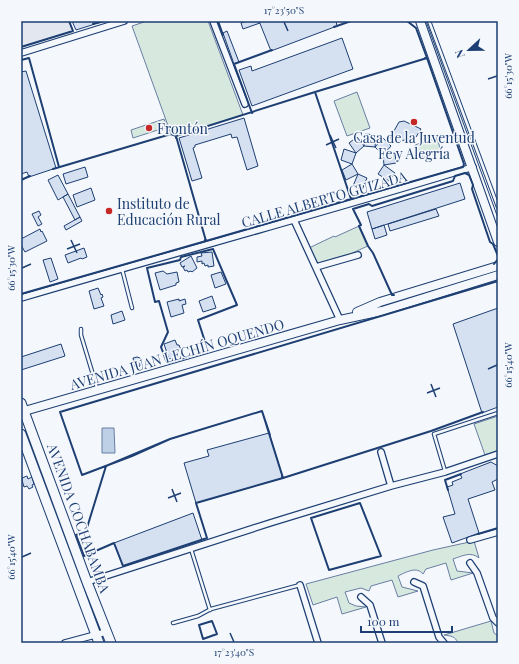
<svg xmlns="http://www.w3.org/2000/svg" width="519" height="664" font-family="'Playfair Display',serif">
<style>
.green{fill:#d7e8df;stroke:#687fa3}
.parking{fill:#e3e8f0;stroke:#687fa3}
.water{fill:#bed0e5;stroke:#687fa3}
.building{fill:#d5e0f0;stroke:#1d3f73}
.lines{fill:none;stroke-linecap:round;stroke-linejoin:round}
.lane-casing{stroke:#1d3f73;stroke-width:4.5}
.street-casing{stroke:#1d3f73;stroke-width:8}
.secondary-casing{stroke:#1d3f73;stroke-width:10}
.primary-casing{stroke:#1d3f73;stroke-width:11}
.lane{stroke:#f4f7fb;stroke-width:2.5}
.street{stroke:#f4f7fb;stroke-width:5.5}
.secondary{stroke:#f4f7fb;stroke-width:8}
.primary{stroke:#f4f7fb;stroke-width:9}
.tram{stroke:#1d3f73;stroke-width:1}
.wall{stroke:#1d3f73;stroke-width:2}
.ticks{fill:none;stroke:#1d3f73;stroke-width:1.5}
.poi-dot{fill:#c62828;stroke:#f4f7fb;stroke-width:1.5}
.labels{text-anchor:middle;dominant-baseline:central;stroke-width:3;stroke-linejoin:round;paint-order:stroke}
.poi-label{font-size:14px;fill:#1d3f73;stroke:#f4f7fb;text-anchor:start}
.street-label{font-size:14px;fill:#1d3f73;stroke:#f4f7fb}
.neatline{fill:none;stroke:#1d3f73;stroke-width:1.5}
.ticks-label{font-size:10px;text-anchor:middle;fill:#1d3f73}
</style>
<rect width="100%" height="100%" fill="#f4f7fb"/>
<path class="green" d="M147,21H208L243,115L176,136L171,134L132,26Z
M357,92L370,128L347,136L334,101Z
M164,119L167,127L133,138L131,130Z
M437,138L441,151L419,158L415,145Z
M359,226L368,246C356,251 328,266 316,262L309,248L334,236L335,237Z
M498,416V451L485,455L474,424Z
M474,541L479,558C471,551 462,556 453,559L457,571L473,573L451,580L446,563L426,569L423,574C417,566 406,572 398,576L402,587L418,591L398,597L392,580L371,586L369,591L361,588L345,592L349,603L356,606L366,607L342,614L337,597L313,605L306,584L433,550Z
M491,621L494,633L498,636V642L494,643H458C455,636 451,636 444,635Z"/>
<path class="parking" d="M21,21H69L73,31L21,47Z"/>
<path class="water" d="M102,428H114L115,453H102Z"/>
<path class="building" d="M72,21H94L95,24L76,30Z
M247,21H259L260,23L243,29L241,23Z
M259,21H336L337,26L271,51Z
M227,31L239,62L234,64L223,33Z
M342,38L353,69L252,106L239,70L251,66L252,71Z
M26,71L56,168L29,177L27,172L21,174V72Z
M244,118L258,166L247,170L237,137L232,138L231,134L195,145V147L193,148L202,178L192,181L179,138Z
M404,121L421,129L416,137L397,142L390,138L399,122Z
M365,134L376,135L375,147L364,146Z
M357,137L364,146L356,153L349,143Z
M383,138L391,146L383,155L375,147Z
M344,149L356,153L352,164L341,160Z
M395,153L396,163L384,165L383,155Z
M352,164L358,174L346,180L342,170Z
M384,165L395,173L389,181L378,174Z
M85,167L88,177L66,184L63,174Z
M358,174L367,178L362,190L353,186Z
M58,175L68,194L58,200L48,180Z
M460,183L465,199L372,229L367,212Z
M91,188L95,200L77,207L73,195Z
M68,194L80,217L75,220L63,197Z
M436,209L439,216L390,231L388,224Z
M39,211L41,215L38,217L42,224L38,226L32,214Z
M80,217L82,221L66,230L64,226Z
M384,225L387,235L375,239L372,229Z
M40,229L41,232L42,231L47,241L25,252L21,245V239Z
M84,248L87,257L82,259L81,258L68,263L65,255Z
M212,252L214,266L208,267V265L205,266L204,263L202,264V261L197,262V257L202,256L201,253Z
M191,256L197,268L192,272L191,271L188,272L187,270L185,271L183,267L185,266L182,267L180,263Z
M51,258L58,279L50,282L43,260Z
M163,271L167,274L177,272L179,282L176,283V285L160,290L155,273Z
M221,272L226,284L215,288L211,275Z
M98,288L101,295L102,294L103,297L101,298L104,306L94,309L89,291Z
M212,296L216,308L203,312L199,301Z
M179,299V301L185,299L186,304L182,305L184,313L171,317L167,302Z
M498,308V407L482,413L453,324Z
M122,311L125,320L113,324L111,315Z
M175,340L177,345H179L181,350L176,351L178,356L169,359L164,344Z
M61,344L65,356L21,370V357Z
M137,357L140,358L141,363H140V366L135,367L133,358Z
M269,433L283,478L196,503L184,463L209,456L207,450Z
M491,462L498,466V479L492,482L495,490L468,499L479,533L452,543L443,517L455,514L447,487L453,485L452,482L462,478L460,474Z
M27,476L28,479L32,477L34,484L32,485L33,487L29,489L27,486L24,487L22,480V478Z
M193,513L202,540L123,566L114,543Z"/>
<g class="lines">
<g class="lane-casing">
<path id="lane" d="M429,21L498,207
M122,269L132,308
M81,329V335L97,388
M445,471L434,434L498,413
M191,549L210,610
M173,623L198,616L211,609L300,585"/>
</g>
<g class="street-casing">
<path id="street" d="M213,21L245,104
M21,53L124,21
M294,220L340,320
M316,267L358,255
M21,298C171,254 323,213 473,167
M381,452L391,486
M470,540L498,532
M470,563L477,573L493,618L498,623
M87,582L270,523L391,486L445,472L498,454
M414,582L423,586L439,637L444,643
M300,585L318,643
M361,597L370,605L382,643
M65,643L106,632"/>
</g>
<g class="secondary-casing">
<path id="secondary" d="M420,21L498,242
M357,312L380,302L498,266
M21,412L340,320L382,311L498,275"/>
</g>
<g class="primary-casing">
<path id="primary" d="M21,403L87,582L111,643
M21,434L99,643"/>
</g>
<use href="#lane" class="lane"/>
<use href="#street" class="street"/>
<use href="#secondary" class="secondary"/>
<use href="#primary" class="primary"/>
<path class="tram" d="M426,21L498,218"/>
<path class="wall" d="M218,21L223,35
M407,21L416,28L427,58H425
M93,24L105,21
M334,27L351,21
M21,47L73,31L69,21
M427,58L464,164L463,167L351,199L315,92Z
M21,60L29,58L59,167
M315,92L351,199L206,241L176,136Z
M253,112L252,113L234,64L272,50
M53,169L171,134L176,136V138
M21,180L30,176
M213,249L237,305L198,320L208,351L167,363L161,347L168,332L159,301L155,302L147,268L180,260L181,257Z
M494,264L498,259
M21,294L206,241L205,240
M394,295H392L373,253L368,246L359,226L361,225L353,209L369,204L372,206L453,181L455,176L465,173L469,175L473,185L472,189L490,242L493,244L498,256
M262,411L283,478L196,503L207,538L123,566L114,543L84,556L76,535L86,531L106,466L170,439Z
M270,435L262,411L170,439L132,456L82,475L60,412L498,281
M282,477L283,478L431,431L483,412
M448,490L445,480L461,474
M360,503L381,556L329,570L311,518Z
M478,534L498,528
M212,621L217,634L203,639L199,625Z"/>
</g>
<path class="ticks" d="M284,22L288,31M488,79L497,76M330,135L336,148M326,145L339,139M71,240L77,253M67,249L80,244M22,268L31,264M488,369L497,365M431,384L436,397M427,393L440,388M172,489L177,502M168,498L181,493M22,557L31,553M230,633L234,642"/>
<g class="poi-dot">
<circle cx="414" cy="122" r="4"/>
<circle cx="149" cy="128" r="4"/>
<circle cx="109" cy="211" r="4"/>
</g>
<g class="labels">
<g class="poi-label">
<text x="157" y="128">Frontón</text>
<text x="414" y="137" text-anchor="middle">Casa de la Juventud<tspan x="414" dy="16">Fe y Alegría</tspan></text>
<text x="117" y="203">Instituto de<tspan x="117" dy="16">Educación Rural</tspan></text>
</g>
<g class="street-label">
<text transform="translate(324 199) rotate(-16)">CALLE ALBERTO GUIZADA</text>
<text transform="translate(177 354) rotate(-16)">AVENIDA JUAN LECHÍN OQUENDO</text>
<text transform="translate(79 518) rotate(70)">AVENIDA COCHABAMBA</text>
</g>
</g>
<rect width="519" height="664" fill="none" stroke="#f4f7fb" stroke-width="44"/>
<g transform="translate(469 50) rotate(248)" stroke="#f4f7fb" stroke-width="3" paint-order="stroke">
<path d="M0-3L7 15L0 10L-7 15Z" fill="#1d3f73"/>
<text y="-6" font-size="11" font-weight="bold" text-anchor="middle" fill="#1d3f73">N</text>
</g>
<path d="M361 626v6h91v-6" fill="none" stroke="#1d3f73" stroke-width="2"/>
<text x="367" y="626" font-size="12" fill="#1d3f73" stroke="#f4f7fb" stroke-width="3" paint-order="stroke">100 m</text>
<rect x="22" y="22" width="475" height="620" class="neatline"/>
<g class="ticks-label">
<text x="284" y="14">17°23'50"S</text>
<text transform="translate(508 76) rotate(-90)" y="4">66°15'30"W</text>
<text transform="translate(11 268) rotate(-90)" y="4">66°15'30"W</text>
<text transform="translate(508 365) rotate(-90)" y="4">66°15'40"W</text>
<text transform="translate(11 557) rotate(-90)" y="4">66°15'40"W</text>
<text x="234" y="656">17°23'40"S</text>
</g>
</svg>
